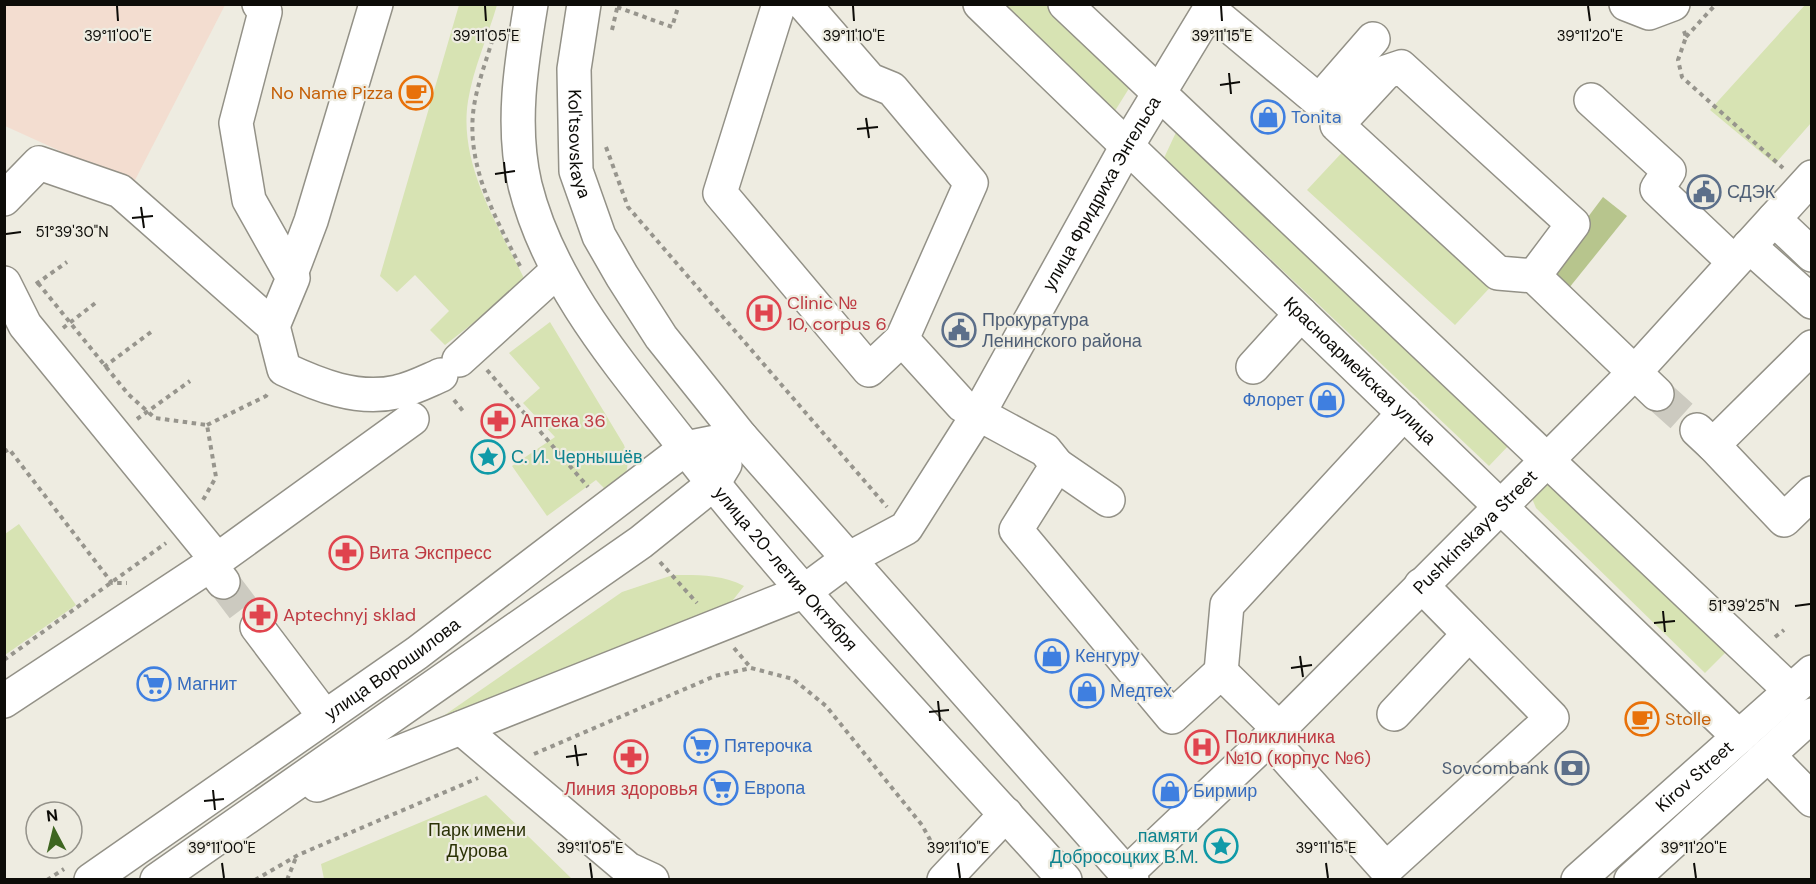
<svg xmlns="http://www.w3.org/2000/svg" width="1816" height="884" font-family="'DM Sans',sans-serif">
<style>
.education{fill:#f3ddd0}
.green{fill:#d7e3b3}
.forest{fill:#b7c58d}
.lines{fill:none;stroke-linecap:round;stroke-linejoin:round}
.minor-tunnel{stroke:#cccac0;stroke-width:33;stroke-dasharray:33 16;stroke-linecap:butt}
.minor-casing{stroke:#939187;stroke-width:36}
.major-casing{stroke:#939187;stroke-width:36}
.path{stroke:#97958d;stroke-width:4;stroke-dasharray:4.5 4.5;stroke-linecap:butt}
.minor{stroke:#fff;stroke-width:33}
.major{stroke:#fff;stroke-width:33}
.ticks{fill:none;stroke:#0d0c08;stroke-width:2}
.labels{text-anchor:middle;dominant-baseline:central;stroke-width:4.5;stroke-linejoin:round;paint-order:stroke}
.food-label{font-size:18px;fill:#c56008;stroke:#eeece1;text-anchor:end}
.shop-label{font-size:18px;fill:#366cbe;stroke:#eeece1;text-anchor:start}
.street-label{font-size:18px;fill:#0d0c08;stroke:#eeece1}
.service-label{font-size:18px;fill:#4e5e75;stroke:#eeece1;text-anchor:start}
.health-label{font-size:18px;fill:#be3a42;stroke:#eeece1;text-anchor:start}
.culture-label{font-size:18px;fill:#0d838f;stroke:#eeece1;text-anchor:start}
.park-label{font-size:18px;fill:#2b3206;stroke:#eeece1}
.ticks-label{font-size:15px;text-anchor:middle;fill:#0d0c08;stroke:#eeece1;stroke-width:4.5;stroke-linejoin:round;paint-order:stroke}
</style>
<rect width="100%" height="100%" fill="#eeece1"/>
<path class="education" d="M5,5H225L133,184L5,126Z"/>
<path class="green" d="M459,5H497C488,36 473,69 468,101C458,165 499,227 526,282L445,345L430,330L449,311L415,275L397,292L380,276Z
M999,5H1050L1133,82L1113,114Z
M1805,5H1811V123L1775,164L1710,110Z
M1178,128L1511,443L1489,466L1164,158Z
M1349,145L1497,280L1455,325L1307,190Z
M550,322L624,445C632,469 626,477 611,495L596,480L547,516L512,466L555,437L523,403L540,388L509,353Z
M1545,480L1733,645L1705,673L1536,508L1531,496Z
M19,524L76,605L5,655V534Z
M673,575C698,575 721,574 744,586L733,600L707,615L426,728L622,592Z
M486,795L572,879H324L321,864Z"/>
<path class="forest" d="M1603,197L1627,216L1569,288L1549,269Z"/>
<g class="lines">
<path class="minor-tunnel" d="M1657,394L1697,430
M223,582L257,627"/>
<g class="minor-casing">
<g id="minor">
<path d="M259,4L265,12L236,123L249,200L293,278L273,326"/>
<path d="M779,4L720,193L869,370L902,339L971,183L892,89L870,80L804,4"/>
<path id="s1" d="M980,4L1739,737"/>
<path d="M1065,4L1791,691"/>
<path d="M1626,4L1649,13L1673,4"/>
<path d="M1210,10L1319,101L1373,39"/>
<path d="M1591,100L1669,171L1657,189L1734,262"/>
<path d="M4,199L39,163L120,191L273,326L284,369C318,385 357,401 397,392C412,389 427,381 441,375"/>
<path d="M1774,219L1812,255"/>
<path d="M1749,246L1812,302"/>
<path d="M291,274L311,221L376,4"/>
<path d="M1534,276L1573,224L1401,67L1386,72L1337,125L1498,273L1534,276L1657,394"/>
<path d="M4,283L25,325L217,560L210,565L223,582"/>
<path d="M902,339L962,405L1045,450L1057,465L1016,530L1172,717L1221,672L1279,729"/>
<path d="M459,360L557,271"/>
<path d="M1253,367L1301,314"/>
<path d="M1697,430L1713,445L1812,347"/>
<path d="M1713,445L1784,520L1812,493"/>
<path d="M1057,465L1108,500"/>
<path d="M217,560L412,419"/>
<path id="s2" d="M805,591L848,559L906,528L979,413L1127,146L1213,4"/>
<path d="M257,627L325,717"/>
<path d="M1221,672L1227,605L1404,413"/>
<path d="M4,701L210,565"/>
<path d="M1394,714L1469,634"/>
<path d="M461,728L628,869L652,880"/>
<path d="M1269,738L1386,869L1552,718L1421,585"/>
<path d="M1768,755L1812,800"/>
<path id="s3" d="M1126,874L1279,729L1634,373L1812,177"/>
<path d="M944,880L1006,814"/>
</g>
</g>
<g class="major-casing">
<g id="major">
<path id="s4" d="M531,4C521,64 511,126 525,185C550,286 624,369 686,449C803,599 937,738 1065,880"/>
<path id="s5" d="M584,4L574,69L576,171L599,236L622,276L661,337L741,437L1132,880"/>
<path d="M317,785L805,591"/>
<path id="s6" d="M91,880L417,653L686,448L741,437"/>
<path d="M157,880L641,542L713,484L725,464"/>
<path id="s7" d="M1578,880L1812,672"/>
<path d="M1631,880L1812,715"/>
</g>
</g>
<path class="path" d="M617,7L672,27L679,4
M612,30L618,4
M495,31C488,56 478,81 474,106C465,164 495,217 520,266
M1684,31L1686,37L1678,60L1682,77L1783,168
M1686,37L1716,4
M606,147L628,207L887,507
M38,283L128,394L155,418L207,425L216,477L203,500
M36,284L67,262
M63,328L98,301
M104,367L151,332
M487,370L588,487
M454,400L463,411
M137,419L190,381
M207,425L266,396L269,392
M4,452L9,449L112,583H127
M660,562L697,603
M1775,637L1784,630
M734,648L751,668
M4,660L166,543
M534,754L715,676L751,668L793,679L826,706L922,825L935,849
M47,880L64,869
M255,880L298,855L478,778
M287,880L297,855"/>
<use href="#minor" class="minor"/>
<use href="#major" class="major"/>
</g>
<path class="ticks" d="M117,6L118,21M485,6L486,21M853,6L854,21M1221,6L1222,21M1588,6L1590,21M1229,73L1231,94M1220,85L1240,82M866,118L869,138M857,129L878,127M504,162L506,183M495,174L515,171M141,207L144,228M132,218L153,216M6,234L21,232M1795,606L1810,604M1663,611L1665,632M1654,623L1675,621M1300,656L1303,677M1291,668L1312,665M938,701L940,721M929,712L949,710M575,745L578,766M566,757L587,754M213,790L215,810M204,801L224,799M222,863L224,878M590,863L592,878M958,863L960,878M1326,863L1328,878M1694,863L1696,878"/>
<defs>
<g id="cafe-ring" transform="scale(1.725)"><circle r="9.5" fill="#eeece1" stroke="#e8710a" stroke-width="1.5"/><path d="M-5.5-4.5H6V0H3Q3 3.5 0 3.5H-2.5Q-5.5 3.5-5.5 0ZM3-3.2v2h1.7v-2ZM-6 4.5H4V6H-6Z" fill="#e8710a"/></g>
<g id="shop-ring" transform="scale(1.725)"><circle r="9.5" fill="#eeece1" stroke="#3f7fe0" stroke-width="1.5"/><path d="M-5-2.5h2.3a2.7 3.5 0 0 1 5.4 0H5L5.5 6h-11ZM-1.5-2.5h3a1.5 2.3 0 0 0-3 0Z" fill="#3f7fe0"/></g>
<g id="civic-ring" transform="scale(1.725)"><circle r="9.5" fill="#eeece1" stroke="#5c6f8a" stroke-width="1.5"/><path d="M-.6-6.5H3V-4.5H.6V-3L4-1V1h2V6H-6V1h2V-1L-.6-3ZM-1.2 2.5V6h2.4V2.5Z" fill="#5c6f8a"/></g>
<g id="hospital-ring" transform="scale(1.725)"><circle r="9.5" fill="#eeece1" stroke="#e0444e" stroke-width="1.5"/><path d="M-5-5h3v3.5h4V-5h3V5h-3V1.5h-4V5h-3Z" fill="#e0444e"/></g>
<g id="pharmacy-ring" transform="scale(1.725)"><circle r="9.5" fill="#eeece1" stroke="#e0444e" stroke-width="1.5"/><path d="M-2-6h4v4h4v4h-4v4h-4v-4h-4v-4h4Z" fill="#e0444e"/></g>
<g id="sight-ring" transform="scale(1.725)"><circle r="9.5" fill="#eeece1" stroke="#0f9aa8" stroke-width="1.5"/><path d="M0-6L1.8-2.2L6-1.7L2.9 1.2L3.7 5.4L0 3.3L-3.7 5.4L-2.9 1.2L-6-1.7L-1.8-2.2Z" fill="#0f9aa8"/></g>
<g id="supermarket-ring" transform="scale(1.725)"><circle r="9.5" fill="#eeece1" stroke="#3f7fe0" stroke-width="1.5"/><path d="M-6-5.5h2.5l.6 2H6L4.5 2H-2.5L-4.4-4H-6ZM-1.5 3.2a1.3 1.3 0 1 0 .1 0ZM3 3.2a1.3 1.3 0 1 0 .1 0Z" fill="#3f7fe0"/></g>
<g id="bank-ring" transform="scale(1.725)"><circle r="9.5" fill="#eeece1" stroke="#5c6f8a" stroke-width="1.5"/><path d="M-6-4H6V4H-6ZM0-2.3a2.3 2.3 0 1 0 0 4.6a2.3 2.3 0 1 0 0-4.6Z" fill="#5c6f8a"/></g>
</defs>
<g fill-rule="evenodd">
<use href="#cafe-ring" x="416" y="93"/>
<use href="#shop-ring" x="1268" y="117"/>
<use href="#civic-ring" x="1704" y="192"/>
<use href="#hospital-ring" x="764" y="313"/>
<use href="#civic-ring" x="959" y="330"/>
<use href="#shop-ring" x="1327" y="400"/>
<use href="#pharmacy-ring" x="498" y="421"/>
<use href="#sight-ring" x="488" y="457"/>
<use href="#pharmacy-ring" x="346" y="553"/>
<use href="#pharmacy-ring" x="260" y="615"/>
<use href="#shop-ring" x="1052" y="656"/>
<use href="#supermarket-ring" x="154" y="684"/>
<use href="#shop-ring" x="1087" y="691"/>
<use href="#cafe-ring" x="1642" y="719"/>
<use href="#supermarket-ring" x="701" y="746"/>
<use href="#hospital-ring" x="1202" y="747"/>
<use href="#pharmacy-ring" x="631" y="757"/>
<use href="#bank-ring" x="1572" y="768"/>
<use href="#supermarket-ring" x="721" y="788"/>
<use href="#shop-ring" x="1170" y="791"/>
<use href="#sight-ring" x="1221" y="846"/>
</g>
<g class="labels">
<g class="food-label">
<text x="393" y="93">No Name Pizza</text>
<text x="1665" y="719" text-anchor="start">Stolle</text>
</g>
<g class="shop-label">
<text x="1291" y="117">Tonita</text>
<text x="1304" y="400" text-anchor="end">Флорет</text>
<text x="1075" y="656">Кенгуру</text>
<text x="177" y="684">Магнит</text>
<text x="1110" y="691">Медтех</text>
<text x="724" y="746">Пятерочка</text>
<text x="744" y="788">Европа</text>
<text x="1193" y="791">Бирмир</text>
</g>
<g class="street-label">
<text stroke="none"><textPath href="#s5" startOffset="141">Kol'tsovskaya</textPath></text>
<text stroke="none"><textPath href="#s2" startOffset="507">улица Фридриха Энгельса</textPath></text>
<text stroke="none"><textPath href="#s1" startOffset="528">Красноармейская улица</textPath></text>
<text stroke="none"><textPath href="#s3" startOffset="489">Pushkinskaya Street</textPath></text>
<text stroke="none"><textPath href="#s4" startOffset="650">улица 20-летия Октября</textPath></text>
<text stroke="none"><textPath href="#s6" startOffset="368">улица Ворошилова</textPath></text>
<text stroke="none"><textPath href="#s7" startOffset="156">Kirov Street</textPath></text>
</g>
<g class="service-label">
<text x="1727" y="192">СДЭК</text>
<text x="982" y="320">Прокуратура<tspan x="982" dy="21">Ленинского района</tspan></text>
<text x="1549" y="768" text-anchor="end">Sovcombank</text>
</g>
<g class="health-label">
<text x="787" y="303">Clinic №<tspan x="787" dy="21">10, corpus 6</tspan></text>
<text x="521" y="421">Аптека 36</text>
<text x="369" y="553">Вита Экспресс</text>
<text x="283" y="615">Aptechnyj sklad</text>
<text x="1225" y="737">Поликлиника<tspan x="1225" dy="21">№10 (корпус №6)</tspan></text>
<text x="631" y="789" text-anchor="middle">Линия здоровья</text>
</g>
<g class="culture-label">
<text x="511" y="457">С. И. Чернышёв</text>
<text x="1198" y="836" text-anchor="end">памяти<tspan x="1198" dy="21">Добросоцких В.М.</tspan></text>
</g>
<g class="park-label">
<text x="477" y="830">Парк имени<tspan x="477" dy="21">Дурова</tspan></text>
</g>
</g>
<g class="ticks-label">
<text x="118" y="41">39°11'00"E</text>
<text x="486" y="41">39°11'05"E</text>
<text x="854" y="41">39°11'10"E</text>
<text x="1222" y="41">39°11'15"E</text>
<text x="1590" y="41">39°11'20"E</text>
<text x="72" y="237">51°39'30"N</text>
<text x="1744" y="611">51°39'25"N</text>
<text x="222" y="853">39°11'00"E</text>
<text x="590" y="853">39°11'05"E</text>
<text x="958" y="853">39°11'10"E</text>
<text x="1326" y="853">39°11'15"E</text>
<text x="1694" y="853">39°11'20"E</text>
</g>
<rect width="1816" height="884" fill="none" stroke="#0d0c08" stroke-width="12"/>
<g transform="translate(54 830) rotate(353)"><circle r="28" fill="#eeece1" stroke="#94928a" stroke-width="1.5"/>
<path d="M0-4.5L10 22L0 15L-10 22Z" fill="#3e6621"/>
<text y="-9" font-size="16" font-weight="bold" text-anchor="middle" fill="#0d0c08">N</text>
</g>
</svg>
